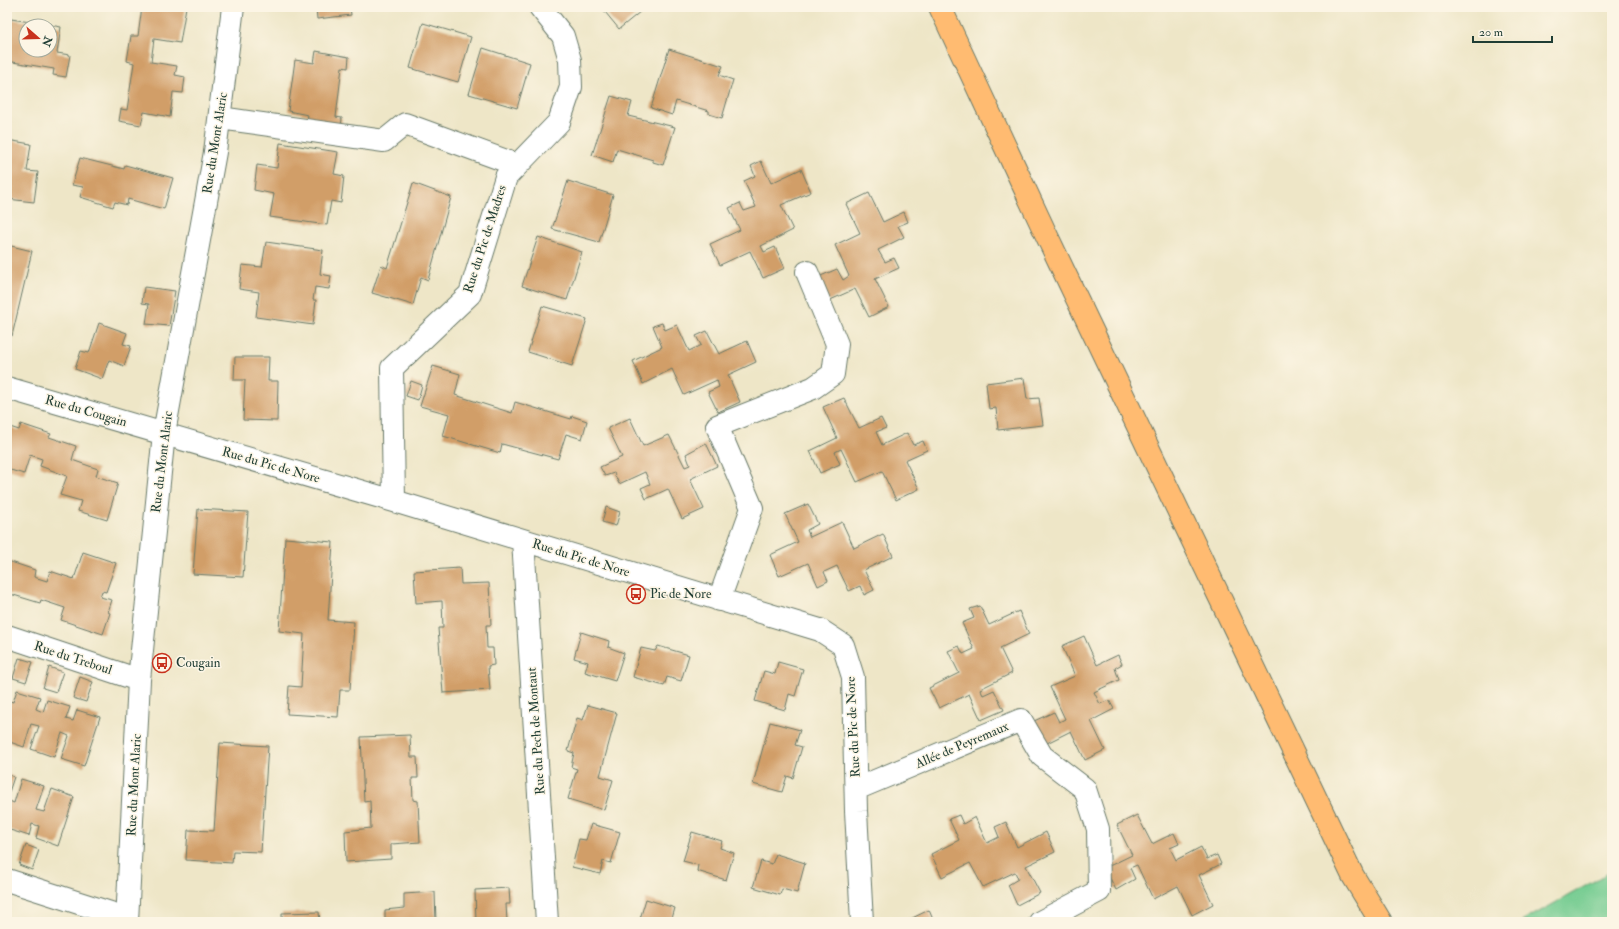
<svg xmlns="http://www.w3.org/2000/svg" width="1619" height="929" font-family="'IM FELL Double Pica',serif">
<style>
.green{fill:#74cc91;stroke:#4a8462}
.building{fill:#d19e68}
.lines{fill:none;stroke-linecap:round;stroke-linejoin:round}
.minor-casing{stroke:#677867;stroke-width:24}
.major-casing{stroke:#677867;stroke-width:24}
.minor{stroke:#fff;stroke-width:22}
.major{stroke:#ffbb71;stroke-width:22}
.labels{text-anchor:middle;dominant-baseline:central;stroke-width:3;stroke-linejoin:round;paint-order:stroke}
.street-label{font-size:13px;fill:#1f3d34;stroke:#fcf5e5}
.poi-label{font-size:13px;fill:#1f3d34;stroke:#fcf5e5;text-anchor:start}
</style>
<rect width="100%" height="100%" fill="#fcf5e5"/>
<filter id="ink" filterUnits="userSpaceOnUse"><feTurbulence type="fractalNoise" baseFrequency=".025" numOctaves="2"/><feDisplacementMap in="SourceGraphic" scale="8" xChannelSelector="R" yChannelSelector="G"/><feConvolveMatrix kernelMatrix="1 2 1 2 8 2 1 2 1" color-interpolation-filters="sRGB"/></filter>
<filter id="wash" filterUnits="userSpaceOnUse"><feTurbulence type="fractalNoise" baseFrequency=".012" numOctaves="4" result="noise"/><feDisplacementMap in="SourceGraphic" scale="16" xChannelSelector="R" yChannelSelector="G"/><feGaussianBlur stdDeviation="0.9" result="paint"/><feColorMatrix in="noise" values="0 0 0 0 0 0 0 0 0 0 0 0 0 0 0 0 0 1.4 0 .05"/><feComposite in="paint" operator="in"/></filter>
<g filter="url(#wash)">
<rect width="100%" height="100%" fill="#eee6c7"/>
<path class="green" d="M1612,871V922H1521Z"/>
<g id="blocks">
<path class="building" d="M142,7H186L180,43L154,39L151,62L177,66L175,75L185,77L183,93L173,92L170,117L144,112L141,125L119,121L121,109L127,110L134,63L127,61L131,36H138Z
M316,7H350L351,15L317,19Z
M601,7H646L619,29Z
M11,19L49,25L26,26V50H50V25L61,27L57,53L70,55L66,77L53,75L54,69L7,61V42Z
M423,23L471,37L458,82L410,68Z
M483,48L530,63L517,108L469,94Z
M669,49L723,66L719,75L733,80L722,118L709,114V111L676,101L672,115L651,108Z
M316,51L349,57L348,68L342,67L336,117L342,118L341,129L306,125L308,115L288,111L295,60L314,63Z
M611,96L632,102L628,116L675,127L663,165L653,162V160L617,149L613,162L592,155Z
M7,140L31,144L27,171L38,172L34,202L7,199Z
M280,143L338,152L334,174L344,176L341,203L331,201L327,225L270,217L274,194L254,190L257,165L277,168Z
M80,158L124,169L125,165L173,178L164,209L128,199L127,205L115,202L113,207L80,197L83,187L72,185Z
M761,161L771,183L801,169L811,192L781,205L793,230L761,246L764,252L775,247L785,268L763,278L750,251L720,265L710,244L740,230L729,208L740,203L744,211L756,207L744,181L755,176L751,166Z
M568,181L613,195L599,242L552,229Z
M413,183L451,197L428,280L421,277L413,305L372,293L381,265L387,268Z
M869,193L883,222L904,212L908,222L898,226L904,237L878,250L885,262L894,258L899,268L875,279L889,307L869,317L855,289L828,301L816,278L837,269L843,280L849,276L835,245L860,233L846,204Z
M538,237L582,252L567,300L522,286Z
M266,242L323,250L320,274L331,276L329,289L315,287L313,300H316L313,325L256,317L259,292L239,289L242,265L262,267Z
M7,245L32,251L12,336L7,335Z
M144,287L175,291L169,326L146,324L149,304L142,303Z
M542,306L587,319L572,366L528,352Z
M99,323L127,333L123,344L131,346L124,366L109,360L102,379L75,369L81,351L89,353Z
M662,323L665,330L677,325L689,351L701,345L696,336L707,331L719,354L747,341L756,362L728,375L740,402L718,412L708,392L719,387L717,380L684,395L672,369L643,384L633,361L662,347L653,326Z
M235,357H269L268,381H278L277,421L243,420L245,380H234Z
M433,366L460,374L455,395L512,413L515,402L571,419L572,416L587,421L582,439L566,434L558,459L502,444L500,453L443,436L449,414L420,406Z
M1024,378L1027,399L1039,398L1043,425L998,430L996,408L989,409L986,383Z
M411,381L422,385L418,400L406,396Z
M844,398L859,428L881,418L886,428L876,432L882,445L907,433L913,445L923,441L927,450L905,460L919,489L896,500L882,471L857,482L841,449L835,452L840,464L820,473L810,451L837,438L823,407Z
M630,418L643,446L669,435L685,467L690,465L686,454L706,443L717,466L690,479L704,509L682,519L668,489L646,499L641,488L650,484L645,472L619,484L614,473L605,476L600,467L622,457L608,428Z
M21,424L51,434L49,437L76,446L72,460L98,469L96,476L118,483L107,520L78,511L81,501L60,495L67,476L40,466L42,459L30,455L24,474L7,469V426L19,430Z
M808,504L818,524L807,530L810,537L842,522L854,548L883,534L893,556L864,570L874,590L864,595L860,586L849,591L837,566L824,572L828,581L818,586L808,563L779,576L770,555L798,542L785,514Z
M606,507L620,512L616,526L602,522Z
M198,509L248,512L243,577L193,574Z
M285,538L333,542L328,620L354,622L350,690H340L338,717L287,714L289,686L301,687L304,634L279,631Z
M83,552L116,563L106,592L102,591L100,597L112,600L108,612L110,613L103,634L61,620L65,608L41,600L40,603L7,593V565L8,561L35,570L34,577L47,581L50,571L74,579Z
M460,568L461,584L489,583L491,625H486L487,648H493L494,665L488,666L490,690L443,693L438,628H443L442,601L416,603L414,571Z
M980,606L989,625L1019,611L1029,634L1000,648L1012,673L980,689L983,695L994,690L1004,710L981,720L969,694L939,708L929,688L959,673L948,651L959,646L963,654L974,649L962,623L974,618L970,609Z
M581,632L609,641L608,647L624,653L615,681L585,672L588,662L574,658Z
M1084,636L1097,665L1118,655L1122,664L1115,668L1119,680L1094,692L1100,704L1109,700L1114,709L1091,721L1105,750L1085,760L1071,731L1045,744L1034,721L1054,712L1059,722L1065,719L1050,687L1075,676L1062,646Z
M658,646L689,655L681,681L667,677L664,686L633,677L641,648L655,651Z
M19,658L33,662L26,682L13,678Z
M778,662L803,669L795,696L789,694L785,710L755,701L764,671L775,674Z
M49,667L63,672L56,692L43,688Z
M80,677L93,682L86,702L73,698Z
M17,690L40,697L36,709L43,712L47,700L70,707L66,719L73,721L77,710L100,717L84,766L61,759L69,736L62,733L54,757L31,749L39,726L31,724L24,747L7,741V721L9,715H7V700L13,702Z
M588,705L617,713L600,776L613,780L604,810L568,799L577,769L571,767L574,753L568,751L577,718L583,720Z
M770,722L800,730L795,745L802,747L793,778L787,776L782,792L753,784Z
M410,735L411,757H417L418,778H412L413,800L418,801L420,842L391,844V859L346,862L345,831L371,828L370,801L364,802L361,737Z
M220,743L268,746L261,852L233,851L232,863L186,860L188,830L214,831Z
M7,774L14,777L7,798Z
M21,779L44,786L36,810L44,812L52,789L74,797L58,846L36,838L39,826L32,824L29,836L7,829L9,817L7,816V800L14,803Z
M959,815L963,824L975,817L987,843L999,837L995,827L1006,822L1017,847L1046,832L1055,852L1026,866L1040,893L1017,905L1008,885L1018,879L1015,872L983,887L970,863L942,877L931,854L959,840L949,819Z
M1137,815L1152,844L1174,833L1179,844L1170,848L1176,860L1201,847L1207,859L1217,855L1221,864L1199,875L1213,904L1192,915L1178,886L1153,899L1137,865L1130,868L1135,879L1116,890L1105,868L1132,855L1117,825Z
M591,824L620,832L611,863L603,861L600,874L572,867L579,839L586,840Z
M692,832L722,841L720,848L734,853L726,880L697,871L698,865L683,861Z
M26,845L39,850L32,870L19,865Z
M776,854L805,863L797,893L782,889L780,895L753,887L761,861L772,864Z
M509,888L510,904H506L507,922H476L475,890Z
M435,892L436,922H385V910L404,908V894Z
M646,899L675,908L671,922H639Z
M929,910L934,922L906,921Z
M319,912L320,922H282V913Z"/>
</g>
</g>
<g filter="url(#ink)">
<use href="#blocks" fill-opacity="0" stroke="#677867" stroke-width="1"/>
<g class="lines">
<g class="minor-casing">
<path id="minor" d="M220,118L384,141L405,124L517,165
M7,388L394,501L820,630L843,645L853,677L856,811L862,922
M394,501L392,368L470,294L506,177L559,122L571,87L570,60L563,36L540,7
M523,540L547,922
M719,600L752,508L717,426L813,388L833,374L837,344L807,272
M7,636L139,680
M856,789L1021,720L1042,756L1085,789L1098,829L1099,891L1040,922
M7,880L126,918
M127,922L139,680L164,433L215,152L233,7"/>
</g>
<g class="major-casing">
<path id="major" d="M940,7L1045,232L1353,876L1381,922"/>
</g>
<use href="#minor" class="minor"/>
<use href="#major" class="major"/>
</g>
</g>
<defs>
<g id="bus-ring" transform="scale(1)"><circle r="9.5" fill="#fcf5e5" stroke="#c8321e" stroke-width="1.5"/><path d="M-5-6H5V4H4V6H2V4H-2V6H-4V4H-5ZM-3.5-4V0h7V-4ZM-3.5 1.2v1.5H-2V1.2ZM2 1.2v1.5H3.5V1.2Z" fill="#c8321e"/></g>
</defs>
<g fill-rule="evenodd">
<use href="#bus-ring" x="636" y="594"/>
<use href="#bus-ring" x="162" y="663"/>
</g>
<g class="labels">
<g class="street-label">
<text transform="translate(215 143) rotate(-81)">Rue du Mont Alaric</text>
<text transform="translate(485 239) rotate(-72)">Rue du Pic de Madres</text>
<text transform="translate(86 411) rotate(16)">Rue du Cougain</text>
<text transform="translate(162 462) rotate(-83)">Rue du Mont Alaric</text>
<text transform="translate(271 465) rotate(16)">Rue du Pic de Nore</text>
<text transform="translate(581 558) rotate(17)">Rue du Pic de Nore</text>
<text transform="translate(73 658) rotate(18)">Rue du Treboul</text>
<text transform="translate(853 727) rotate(-93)">Rue du Pic de Nore</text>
<text transform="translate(536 731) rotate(-94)">Rue du Pech de Montaut</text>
<text transform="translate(962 745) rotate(-23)">Allée de Peyremaux</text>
<text transform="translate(134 785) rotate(-87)">Rue du Mont Alaric</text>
</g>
<g class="poi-label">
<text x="650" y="594">Pic de Nore</text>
<text x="176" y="663">Cougain</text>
</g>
</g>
<rect width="1619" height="929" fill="none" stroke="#fcf5e5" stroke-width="24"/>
<g transform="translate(38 38) rotate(110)"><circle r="19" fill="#fcf5e5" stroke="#a4ab9e"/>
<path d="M0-3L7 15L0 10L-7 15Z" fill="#c8321e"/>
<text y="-6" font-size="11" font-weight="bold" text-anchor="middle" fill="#1f3d34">N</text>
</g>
<path d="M1473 36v6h79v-6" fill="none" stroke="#1f3d34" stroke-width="2"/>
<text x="1479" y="36" font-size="12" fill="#1f3d34" stroke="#fcf5e5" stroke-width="3" paint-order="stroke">20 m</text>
</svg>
